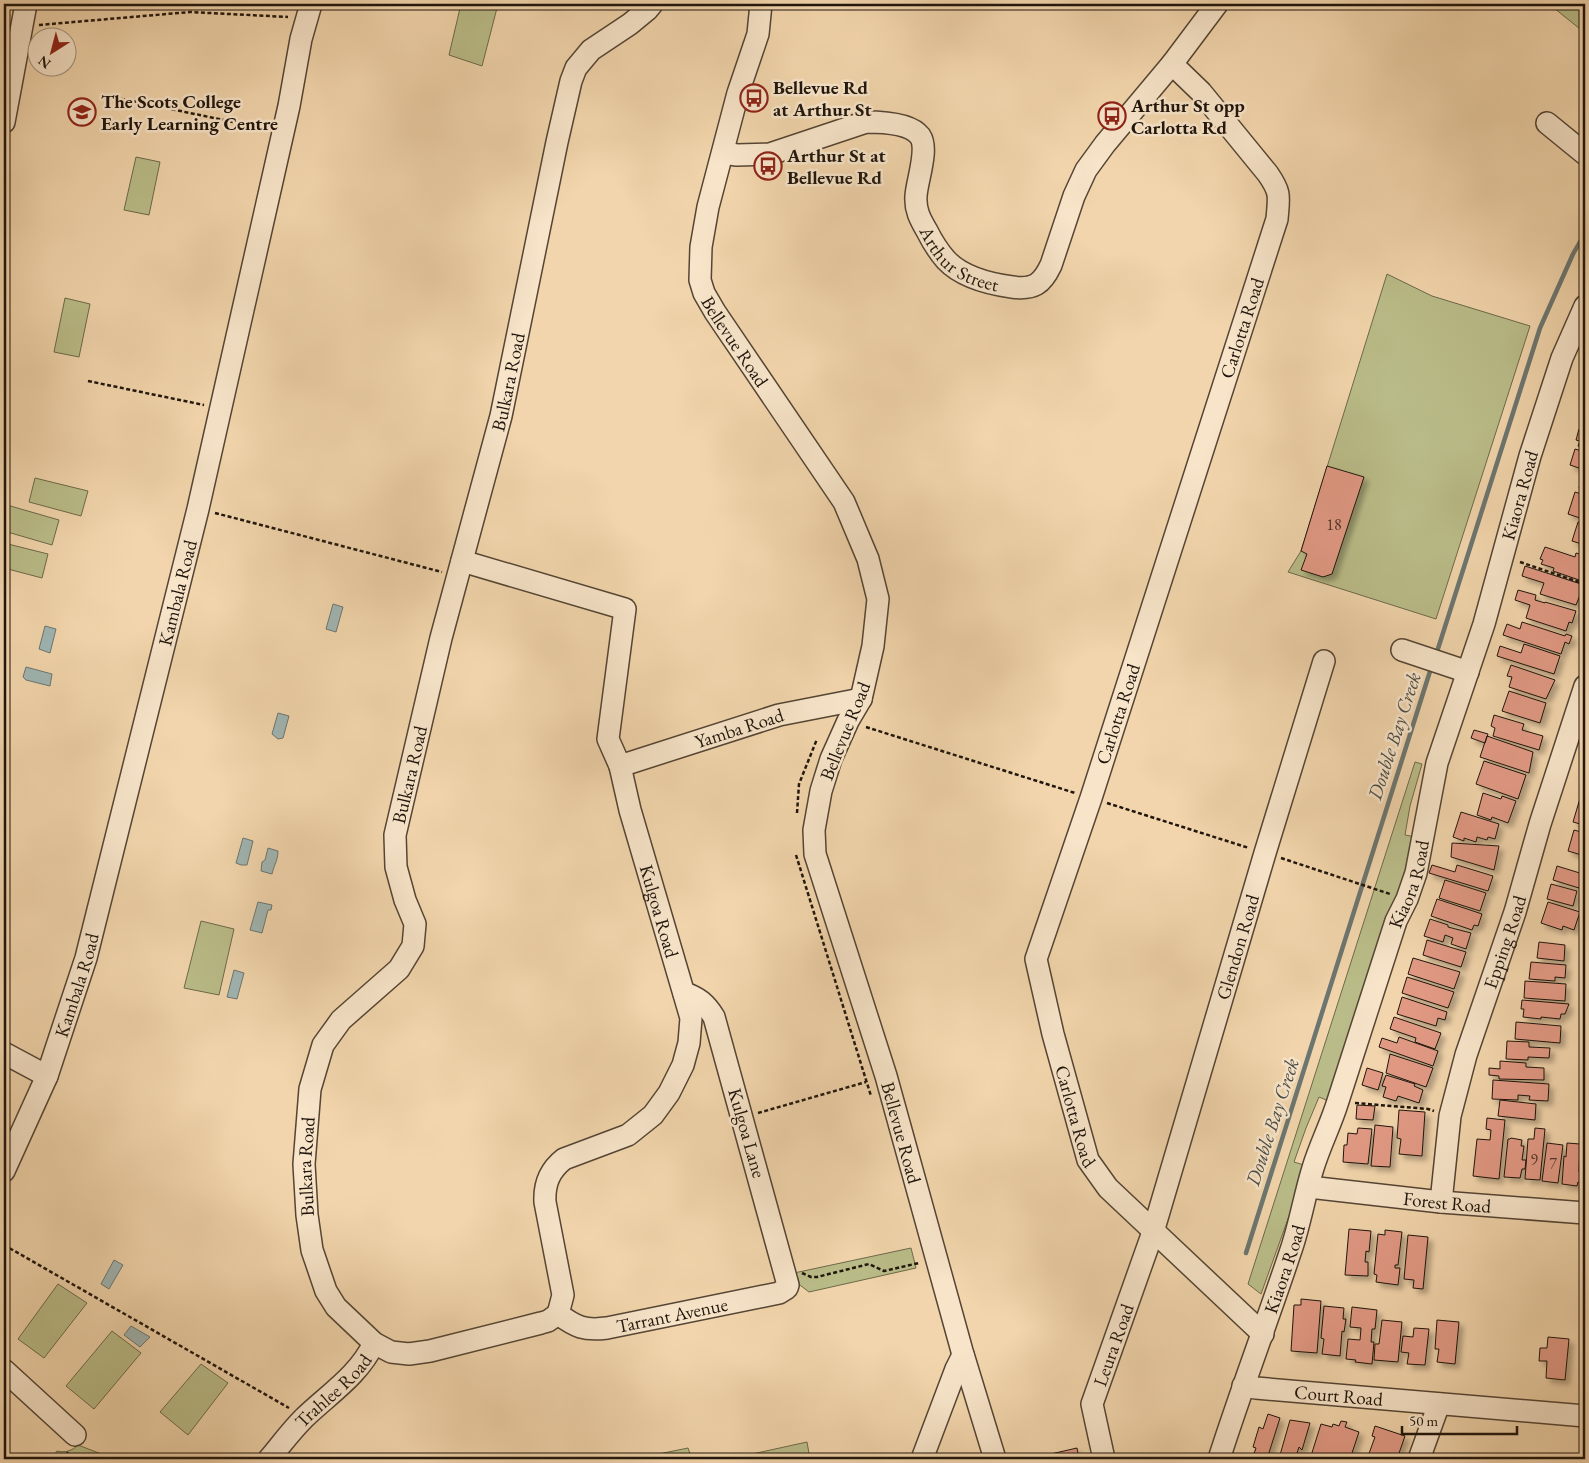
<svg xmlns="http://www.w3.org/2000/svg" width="1589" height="1463" font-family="'EB Garamond',serif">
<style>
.green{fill:#babd89;stroke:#6c694a}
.water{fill:#a0b6b4;stroke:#6c7671}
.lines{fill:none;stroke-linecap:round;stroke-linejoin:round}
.stream{stroke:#6c7671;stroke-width:4.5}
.building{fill:#e19984;stroke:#1f150c;filter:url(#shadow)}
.minor-casing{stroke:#544534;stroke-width:24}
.path{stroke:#1f150c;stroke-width:2.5;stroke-dasharray:4 2.5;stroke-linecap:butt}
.minor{stroke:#f7e4c9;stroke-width:21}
.labels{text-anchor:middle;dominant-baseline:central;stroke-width:5;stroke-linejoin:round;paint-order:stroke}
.number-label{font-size:16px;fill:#50362a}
.poi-label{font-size:19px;font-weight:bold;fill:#1f150c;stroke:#f7e4c9;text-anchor:start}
.street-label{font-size:19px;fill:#1f150c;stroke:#f7e4c9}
.water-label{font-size:20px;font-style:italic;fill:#4c4d47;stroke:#f7e4c9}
</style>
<defs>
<filter id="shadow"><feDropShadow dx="4.5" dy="4.5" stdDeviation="2.5" flood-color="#0004"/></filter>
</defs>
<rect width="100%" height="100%" fill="#f2d5ac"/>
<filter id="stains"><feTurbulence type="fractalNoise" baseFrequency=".004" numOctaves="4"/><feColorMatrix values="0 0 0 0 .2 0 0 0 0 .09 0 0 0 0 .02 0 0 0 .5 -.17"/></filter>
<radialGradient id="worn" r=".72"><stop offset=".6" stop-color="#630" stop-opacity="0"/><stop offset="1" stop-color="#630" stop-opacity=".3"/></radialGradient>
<path class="green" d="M461,4H498L482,66L449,55Z
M1549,4H1585V33Z
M136,157L160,162L149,215L124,210Z
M1387,274L1432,296L1530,326L1436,619L1288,572L1301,551Z
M65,298L90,304L79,357L54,352Z
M35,478L88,491L81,516L29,502Z
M7,505L59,520L52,545L4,531V517Z
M4,543L48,554L42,578L4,568Z
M1415,762L1422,764L1410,806L1405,835L1416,837L1331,1102L1319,1097L1306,1128L1294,1162L1307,1166L1261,1294L1248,1284Z
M201,921L234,929L219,995L184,988Z
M911,1248L916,1268L809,1292L796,1282L794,1273Z
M58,1284L87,1303L44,1358L18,1339Z
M112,1331L141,1353L94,1409L66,1386Z
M201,1364L228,1383L188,1435L160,1412Z
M807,1442L810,1459H734V1458Z
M78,1445L104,1455L101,1459H51L57,1451C65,1453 72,1451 78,1445Z
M688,1448L692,1459H634Z"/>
<path class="water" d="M333,604L343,607L336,632L326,629Z
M45,626L56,629L50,653L39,649Z
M26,667L52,674L50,686L26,680L23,677Z
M278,713L289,716L283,738L278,739L272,734Z
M243,838L253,841L247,865H241L236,863Z
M268,848L278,851C278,860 274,865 272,874L261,871L262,862L265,860Z
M258,902L272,905L271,910H268L262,933L250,930Z
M234,970L244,973L237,999L227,997Z
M114,1260L123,1265L109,1289L101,1284Z
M131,1326L150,1337L140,1347L124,1335Z"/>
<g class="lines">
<path class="stream" d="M1436,655L1540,328L1573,254L1585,233
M1246,1253L1432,665"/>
</g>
<path class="building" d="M1579,429L1585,430V448L1578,446L1580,441L1576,440Z
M1575,449L1585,452V470L1570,465Z
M1327,466L1364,477L1332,574L1323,577L1301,570L1307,554L1301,551Z
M1584,472H1585V490L1579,488Z
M1575,492L1585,495V517L1581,516L1580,518L1568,514Z
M1578,522L1585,524V545L1572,541Z
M1545,547L1575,557L1576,553L1583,555L1582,558L1585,559V582L1553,571L1554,568L1541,564L1543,560L1540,559Z
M1525,566L1584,585L1576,605L1540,594L1544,583L1522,576Z
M1518,590L1536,595L1535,600L1545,603V602L1576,611L1572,623L1569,622L1566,631L1526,618L1530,605L1515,600Z
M1522,622L1565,636L1566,634L1572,636L1569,644L1565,642L1561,654L1503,635L1507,624L1520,629Z
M1524,644L1560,656L1554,674L1497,656L1500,646L1521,653Z
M1511,665L1555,680L1546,699L1509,687L1512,677L1507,676Z
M1509,691L1546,703L1540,723L1502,711Z
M1494,715L1524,724L1522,730L1543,736L1539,750L1493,736L1495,728L1491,726Z
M1474,730L1488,734L1485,743L1471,738Z
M1487,736L1533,752L1529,773L1480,757Z
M1484,761L1526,775L1518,799L1476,784Z
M1483,793L1501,799L1502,796L1516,801L1508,823L1492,817L1491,820L1477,815Z
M1581,795L1585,796V822L1584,825L1573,822Z
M1461,812L1499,824L1495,839L1488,837L1487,840L1477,837L1476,842L1464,838V841L1453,837Z
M1574,830L1585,833V856L1568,851Z
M1452,843L1499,846L1494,870L1451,857Z
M1432,865L1455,872L1457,865L1493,876L1488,891L1429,873Z
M1557,866L1583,874L1579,888L1553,880Z
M1445,880L1486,893L1480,911L1439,898Z
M1551,884L1577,891L1573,906L1547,899Z
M1437,899L1482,914L1478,926L1474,925L1472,930L1431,916Z
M1548,902L1580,912L1574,930L1563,926L1562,930L1541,923Z
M1430,919L1448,925V927L1471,933L1466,949L1451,944L1453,938L1445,935L1443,942L1424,936Z
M1427,940L1466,952L1461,967L1423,955Z
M1539,942L1565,945L1564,961L1537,958Z
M1413,958L1460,972L1454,989L1408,974Z
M1531,962L1566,965L1565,978L1555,977V981L1529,979Z
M1407,977L1454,992L1448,1008L1402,993Z
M1525,981L1566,984L1565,1001L1524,998Z
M1402,997L1447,1012L1445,1020L1438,1018L1436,1026L1397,1014Z
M1522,1000L1569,1004L1565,1014H1561L1560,1019L1541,1017V1019L1523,1017L1524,1009H1521Z
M1394,1017L1441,1033L1435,1049L1415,1042L1416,1038L1390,1029Z
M1516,1022L1561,1026L1560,1043L1515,1039Z
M1399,1037L1438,1051L1433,1066L1379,1047L1382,1038L1397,1043Z
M1507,1041L1529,1042V1047L1550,1048L1549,1058L1528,1057V1060L1506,1059Z
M1390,1054L1433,1068L1426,1087L1386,1073Z
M1500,1061L1526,1063V1067L1544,1068V1080L1499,1079V1076L1489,1075V1068L1500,1069Z
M1367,1068L1383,1073L1378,1090L1362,1085Z
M1386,1075L1415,1084L1414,1086L1423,1090L1419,1103L1398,1096L1396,1101L1383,1097L1386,1087L1382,1086Z
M1493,1080L1549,1084L1548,1101L1529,1100L1530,1096L1518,1095V1100L1492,1099Z
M1500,1100L1536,1104L1535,1120L1498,1116Z
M1357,1105L1375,1106L1373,1120L1356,1119Z
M1399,1110L1425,1112L1422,1156L1399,1154L1401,1139L1397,1138Z
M1487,1118L1505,1120L1499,1179L1473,1176L1477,1139L1490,1140L1491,1130L1486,1129Z
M1375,1125L1393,1127L1390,1167L1371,1166Z
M1358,1128L1372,1129L1368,1164L1343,1162L1344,1145H1347L1348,1133L1357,1134Z
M1535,1128L1545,1129L1540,1180L1525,1179L1528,1139H1534Z
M1511,1138L1522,1140L1521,1146H1524L1522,1160H1526L1525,1169H1522L1520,1178L1504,1177L1508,1139H1510Z
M1547,1143L1563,1145L1558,1183L1542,1181Z
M1567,1143L1580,1144L1579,1172H1581L1580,1183L1578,1182L1577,1186L1562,1184L1564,1156L1566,1157Z
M1349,1229L1371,1231L1369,1252L1366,1251L1365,1262H1368V1276L1345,1275Z
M1385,1230L1402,1232L1398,1265H1395V1268H1400L1398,1285L1376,1282L1377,1275L1374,1274L1378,1234L1385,1235Z
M1408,1235L1428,1237L1423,1289L1413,1288L1414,1280L1404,1279Z
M1301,1299L1321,1301L1317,1353L1291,1351L1294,1305H1301Z
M1324,1306L1344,1308L1343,1319H1346L1344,1332L1342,1331L1340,1356L1322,1354L1324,1339L1321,1338Z
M1352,1307L1377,1310L1375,1329H1372L1371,1342H1374L1372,1364L1355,1362L1356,1360L1346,1359L1348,1339L1360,1340L1361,1328L1350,1327Z
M1382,1320L1402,1322L1398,1362L1374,1360L1375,1344H1379Z
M1437,1320L1459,1322L1455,1364L1437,1362L1439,1349H1435Z
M1414,1328L1429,1329L1425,1365L1407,1364L1409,1353L1401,1352L1403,1336L1413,1337Z
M1548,1337L1569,1339L1565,1380L1546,1378L1547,1361H1539L1540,1348H1547Z
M1268,1414L1280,1418L1267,1459H1252L1256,1448L1253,1447L1259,1427L1263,1429Z
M1290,1420L1310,1423L1302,1450L1299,1447L1295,1459L1280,1455Z
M1341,1421L1347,1422L1345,1427L1359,1432L1350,1459H1330L1323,1457L1322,1459H1310L1321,1424L1332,1427L1333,1424L1339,1426Z
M1375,1426L1405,1436L1397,1459H1367L1375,1437L1372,1436Z
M1077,1448L1079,1459H1043L1042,1456Z"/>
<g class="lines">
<g class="minor-casing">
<g id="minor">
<path id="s1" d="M761,4L758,34L738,93L708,207L701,247L700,280L704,293L715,312L844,502L868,559L878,599L873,646L861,699L848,721L831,759L821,791L814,830L815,854L886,1076L962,1351L995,1459"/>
<path id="s2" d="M1172,64L1201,92L1268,174C1281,193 1279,196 1277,219L1091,798L1036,959L1053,1034L1088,1160L1108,1188L1263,1334"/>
<path d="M4,122L26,4"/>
<path d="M1547,123L1585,154"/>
<path id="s3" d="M723,153L737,155L770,154L866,122C881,122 910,123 920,136C929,149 917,180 916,196C915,210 920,219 927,231C932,241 939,252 946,260C962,277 990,284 1012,287C1034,290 1042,284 1051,265L1074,196L1086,170L1105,144L1172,64L1217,4"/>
<path id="s4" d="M462,561L625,609L608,739L620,766L630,810L691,1018L689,1043L683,1065L669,1093L653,1115L628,1135L564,1159C550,1170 544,1183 545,1202L563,1295L558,1314"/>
<path d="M1402,650L1468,672"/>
<path id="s5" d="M620,766L779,715L861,699"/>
<path d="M4,1053L47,1076"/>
<path id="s6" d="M4,1171L47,1076L86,958L198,509L289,106L301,39L311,4"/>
<path id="s7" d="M1309,1187L1441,1202L1585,1213"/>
<path id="s8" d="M1441,1202L1450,1116L1466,1055L1515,912L1540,824L1585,686"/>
<path id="s9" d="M558,1314L548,1321L541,1323L430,1351L409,1354L391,1352L374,1343L336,1307L326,1291L312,1250L307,1215L304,1164L310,1089L323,1045L341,1020L399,969L413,946L415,924L405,900L396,867L395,835L441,638L501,416L557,142L571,81L576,68L591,50L630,24L647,10L652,4"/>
<path id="s10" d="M558,1314C576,1327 584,1331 607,1328L779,1293L787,1288L788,1285L714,1017C706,1004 698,997 684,993"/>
<path d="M4,1370L75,1435"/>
<path id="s11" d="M1243,1386L1256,1388L1585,1416"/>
<path id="s12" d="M269,1459C280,1446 291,1431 304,1418C329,1394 359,1375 374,1343"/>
<path d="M922,1459L956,1369L963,1355"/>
<path id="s13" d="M1104,1459L1092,1404L1153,1232L1265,853L1324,661"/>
<path id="s14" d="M1219,1459C1241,1390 1267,1322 1290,1253C1300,1225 1304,1197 1313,1168C1320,1145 1331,1124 1338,1101L1396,921L1407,899L1416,873L1437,763L1484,624L1530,456L1562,358L1585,306"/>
<path d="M1419,1459L1439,1404"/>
</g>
</g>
<path class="path" d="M39,25L190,12L288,17
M108,96L267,129
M88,381L204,405
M215,513L442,572
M1520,562L1585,584
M866,727L1075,793
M1107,803L1249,848
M797,813L799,784L817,739
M796,855L871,1096
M1281,858L1390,894
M1355,1103L1428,1109L1434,1111
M758,1113L866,1082
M4,1245L289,1408
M802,1273L811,1277H817L869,1264L884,1271L919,1263
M64,1459L68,1452"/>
<use href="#minor" class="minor"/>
</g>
<defs>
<g id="bus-ring" transform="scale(1.4375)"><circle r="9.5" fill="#f7e4c9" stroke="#8f2418" stroke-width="1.5"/><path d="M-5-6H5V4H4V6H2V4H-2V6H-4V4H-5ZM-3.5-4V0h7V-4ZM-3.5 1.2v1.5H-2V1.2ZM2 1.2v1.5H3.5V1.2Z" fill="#8f2418"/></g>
<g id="school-ring" transform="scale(1.4375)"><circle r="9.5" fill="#f7e4c9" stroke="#8f2418" stroke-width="1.5"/><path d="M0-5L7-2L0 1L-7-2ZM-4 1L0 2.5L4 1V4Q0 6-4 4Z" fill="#8f2418"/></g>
</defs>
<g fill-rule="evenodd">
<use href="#bus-ring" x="754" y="98"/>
<use href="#school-ring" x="82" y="112"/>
<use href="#bus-ring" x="1112" y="116"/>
<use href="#bus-ring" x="768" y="166"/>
</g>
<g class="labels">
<g class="number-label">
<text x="1334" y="524">18</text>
<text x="1534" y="1159">9</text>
<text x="1553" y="1163">7</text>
</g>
<g class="poi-label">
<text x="773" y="87">Bellevue Rd<tspan x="773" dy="22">at Arthur St</tspan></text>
<text x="101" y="101">The Scots College<tspan x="101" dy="22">Early Learning Centre</tspan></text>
<text x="1131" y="105">Arthur St opp<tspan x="1131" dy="22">Carlotta Rd</tspan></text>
<text x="787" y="155">Arthur St at<tspan x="787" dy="22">Bellevue Rd</tspan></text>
</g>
<g class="street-label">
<text stroke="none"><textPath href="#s3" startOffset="349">Arthur Street</textPath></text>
<text transform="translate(1242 328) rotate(-72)">Carlotta Road</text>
<text stroke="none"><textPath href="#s1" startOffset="355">Bellevue Road</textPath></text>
<text stroke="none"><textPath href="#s9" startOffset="1231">Bulkara Road</textPath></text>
<text stroke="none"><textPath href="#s14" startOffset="1011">Kiaora Road</textPath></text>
<text stroke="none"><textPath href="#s6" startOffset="605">Kambala Road</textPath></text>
<text transform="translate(1118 714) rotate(-72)">Carlotta Road</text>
<text stroke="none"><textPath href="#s5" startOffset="125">Yamba Road</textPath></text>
<text transform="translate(845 731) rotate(-68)">Bellevue Road</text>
<text stroke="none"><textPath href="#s9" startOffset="826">Bulkara Road</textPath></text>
<text stroke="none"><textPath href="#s14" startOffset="606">Kiaora Road</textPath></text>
<text stroke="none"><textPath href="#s4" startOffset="481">Kulgoa Road</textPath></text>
<text stroke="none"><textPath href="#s8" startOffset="269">Epping Road</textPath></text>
<text stroke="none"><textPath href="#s13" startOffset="536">Glendon Road</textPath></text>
<text stroke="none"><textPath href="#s6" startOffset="200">Kambala Road</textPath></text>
<text stroke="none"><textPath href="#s2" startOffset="1134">Carlotta Road</textPath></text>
<text stroke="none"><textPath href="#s1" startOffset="1210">Bellevue Road</textPath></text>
<text transform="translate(747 1133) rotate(74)">Kulgoa Lane</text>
<text stroke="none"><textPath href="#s9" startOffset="391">Bulkara Road</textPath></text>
<text stroke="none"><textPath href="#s7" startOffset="139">Forest Road</textPath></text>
<text stroke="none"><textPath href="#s14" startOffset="201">Kiaora Road</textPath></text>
<text stroke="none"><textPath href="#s10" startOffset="119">Tarrant Avenue</textPath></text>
<text stroke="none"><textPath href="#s13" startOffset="119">Leura Road</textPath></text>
<text stroke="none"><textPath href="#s12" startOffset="94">Trahlee Road</textPath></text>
<text stroke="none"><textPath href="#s11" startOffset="96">Court Road</textPath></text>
</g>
<g class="water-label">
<text transform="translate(1394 736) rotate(-72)">Double Bay Creek</text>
<text transform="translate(1272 1122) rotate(-72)">Double Bay Creek</text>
</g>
</g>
<rect width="1589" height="1463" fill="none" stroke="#f2d5ac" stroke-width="20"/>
<rect x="5" y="5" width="1579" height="1453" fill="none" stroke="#1f150c" stroke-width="2.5"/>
<rect x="10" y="10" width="1569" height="1443" fill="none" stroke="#1f150c"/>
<g transform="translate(52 52) rotate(216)"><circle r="24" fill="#f7e4c9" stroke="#a1917d"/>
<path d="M0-4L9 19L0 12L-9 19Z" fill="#8f2418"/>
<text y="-8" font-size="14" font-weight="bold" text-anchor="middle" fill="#1f150c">N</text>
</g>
<path d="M1402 1426v8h115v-8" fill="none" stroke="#1f150c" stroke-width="2.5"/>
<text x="1409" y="1426" font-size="15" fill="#1f150c" stroke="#f7e4c9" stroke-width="4" paint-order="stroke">50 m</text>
<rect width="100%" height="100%" filter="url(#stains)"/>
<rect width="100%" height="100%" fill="url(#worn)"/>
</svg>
